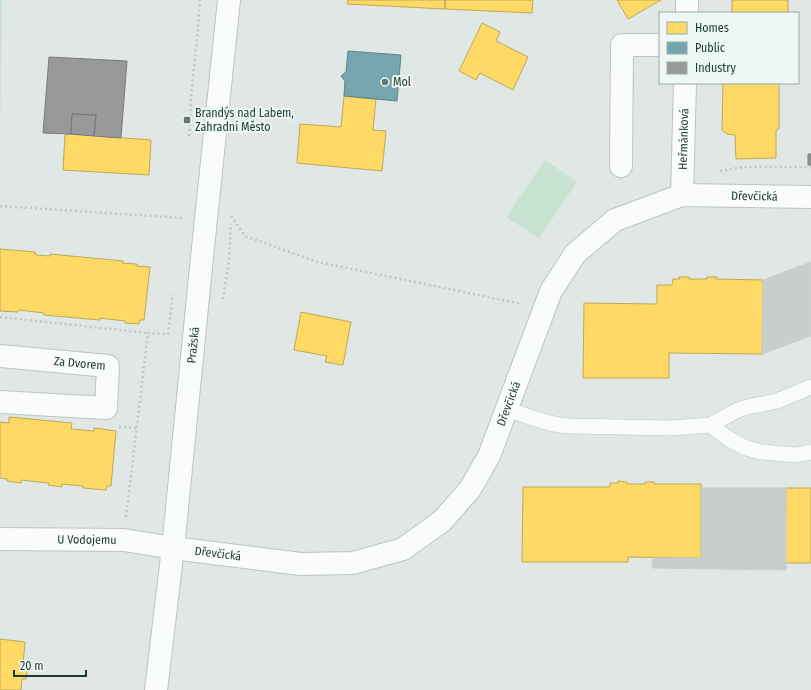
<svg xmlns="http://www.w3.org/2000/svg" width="811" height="690" font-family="'Fira Sans Condensed',sans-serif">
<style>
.green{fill:#c8e2d1}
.homes{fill:#ffd966;stroke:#bca957}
.public{fill:#76a5af;stroke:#5c858a}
.industry{fill:#999;stroke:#747c7b}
.building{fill:#c7cecb;stroke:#c9d0cd}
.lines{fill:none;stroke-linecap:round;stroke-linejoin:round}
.service-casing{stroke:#bdc4c1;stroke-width:16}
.minor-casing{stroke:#bdc4c1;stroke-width:24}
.secondary-casing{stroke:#bcc5c2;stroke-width:24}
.path{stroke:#bec7c5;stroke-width:2.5;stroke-dasharray:2 3;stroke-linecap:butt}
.service{stroke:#fafbfb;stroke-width:15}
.minor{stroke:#fafbfb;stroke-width:22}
.secondary{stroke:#fafbfb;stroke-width:22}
.poi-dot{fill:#627772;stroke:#edf7f3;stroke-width:1.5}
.labels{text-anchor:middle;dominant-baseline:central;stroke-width:4;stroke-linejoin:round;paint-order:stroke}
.poi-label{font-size:12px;fill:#1e3a35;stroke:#edf7f3;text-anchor:start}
.street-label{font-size:12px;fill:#1e3a35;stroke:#edf7f3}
</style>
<rect width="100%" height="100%" fill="#e0e7e4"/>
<path class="green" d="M0,0H2L0,140Z
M545,160L577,182L539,238L506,217Z"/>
<path class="homes" d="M348,0H445V9L347,4Z
M445,0H533L532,13L445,9Z
M617,0H661L628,19Z
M732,0H788V13H732Z
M482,23L500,32L496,41L528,57L513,90L480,73L476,80L459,71Z
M723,83H779V129L776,130V158L736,159L735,135L727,134L722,130Z
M344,96L376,99L373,130L386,131L382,171L297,163L300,124L341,127Z
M71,134L151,140L149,175L63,170L65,135Z
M0,249L35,252L36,255L50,256V254L123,261L122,263L137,264V266L150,267L144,320H140L139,324L125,323V321L100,318V320L44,315V313L19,310L18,312L0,311Z
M679,277H689V279H707V277H717L716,279L763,280L762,354L669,353V378H583L584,303L657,304V285H672L673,279H680Z
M301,312L351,322L343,365L325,362L327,356L294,350Z
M9,417L72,423L71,429L94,431V428L116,431L111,486H107L106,490L83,488V486L62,484V487L48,485L49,483L21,480V483L7,481V479L0,478V422L9,423Z
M618,481L627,482V484H645V482H654V484H701V558L628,557V562H522L523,487H610V483H618Z
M786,488H811V563H785Z
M0,639L25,642L23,665L28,666L26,679H22L21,690H0Z"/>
<path class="public" d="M348,51L401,55L397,101L344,96L345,81L341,76L346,72Z"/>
<path class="industry" d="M49,57L127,61L121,138L94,136L96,115L72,114L71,134L43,133Z
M72,114L96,115L94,136L71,134Z
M808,154H811V165H808Z"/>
<path class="building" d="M811,262V336L762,354L763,280Z
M701,488H786V570L652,568L653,558H701Z"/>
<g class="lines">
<g class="service-casing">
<path id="service" d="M507,409C528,416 548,425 570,426L672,428L710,425L729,439L746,448L761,452L795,455L811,452
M710,425L736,411L747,407L777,401L811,387"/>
</g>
<g class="minor-casing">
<g id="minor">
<path d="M687,13V0"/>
<path d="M621,166L622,45H660"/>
<path id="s1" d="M682,195L685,83"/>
<path id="s2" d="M0,356L108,366L106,408L0,402"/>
<path id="s3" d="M0,539L124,540L173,548L301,564L353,563L403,549L442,521L470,489L489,456L551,291L575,254L615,220L682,195L811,197"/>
</g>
</g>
<g class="secondary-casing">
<g id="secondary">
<path id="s4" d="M156,690L173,548L202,257L229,0"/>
</g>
</g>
<path class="path" d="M189,136L192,85L197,39L200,0
M720,171L743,167H811
M0,206L182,218
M231,216L245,236L318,262L522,304
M223,299L229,260L231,224
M0,317L148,333
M119,427L137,428
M126,517L148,333L168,334L173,294"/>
<use href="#service" class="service"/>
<use href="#minor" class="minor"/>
<use href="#secondary" class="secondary"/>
</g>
<g class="poi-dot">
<circle cx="385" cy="82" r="4"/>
<rect x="183" y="116" width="8" height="8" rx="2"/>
</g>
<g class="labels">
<g class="poi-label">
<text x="393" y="82">Mol</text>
<text x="195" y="113">Brandýs nad Labem,<tspan x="195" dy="14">Zahradní Město</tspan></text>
</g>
<g class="street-label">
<text stroke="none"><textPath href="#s1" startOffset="56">Heřmánková</textPath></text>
<text stroke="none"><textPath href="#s3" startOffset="952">Dřevčická</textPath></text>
<text stroke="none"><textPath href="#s4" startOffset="347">Pražská</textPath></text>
<text stroke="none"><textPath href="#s2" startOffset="80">Za Dvorem</textPath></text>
<text stroke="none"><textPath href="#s3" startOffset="591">Dřevčická</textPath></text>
<text stroke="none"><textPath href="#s3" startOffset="87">U Vodojemu</textPath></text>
<text stroke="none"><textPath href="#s3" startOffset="219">Dřevčická</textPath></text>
</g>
</g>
<rect x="659" y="12" width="140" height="72" fill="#edf7f3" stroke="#9aaba7"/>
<rect x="667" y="22" width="20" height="12" fill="#ffd966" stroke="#9aaba7"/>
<text x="695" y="32" font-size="12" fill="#1e3a35">Homes</text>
<rect x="667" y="42" width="20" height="12" fill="#76a5af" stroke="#9aaba7"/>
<text x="695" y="52" font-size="12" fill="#1e3a35">Public</text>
<rect x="667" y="62" width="20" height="12" fill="#999999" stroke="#9aaba7"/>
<text x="695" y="72" font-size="12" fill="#1e3a35">Industry</text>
<path d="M14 670v6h72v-6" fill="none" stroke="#1e3a35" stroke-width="2"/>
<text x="20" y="670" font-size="12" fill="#1e3a35" stroke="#edf7f3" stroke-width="3" paint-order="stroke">20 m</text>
</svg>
